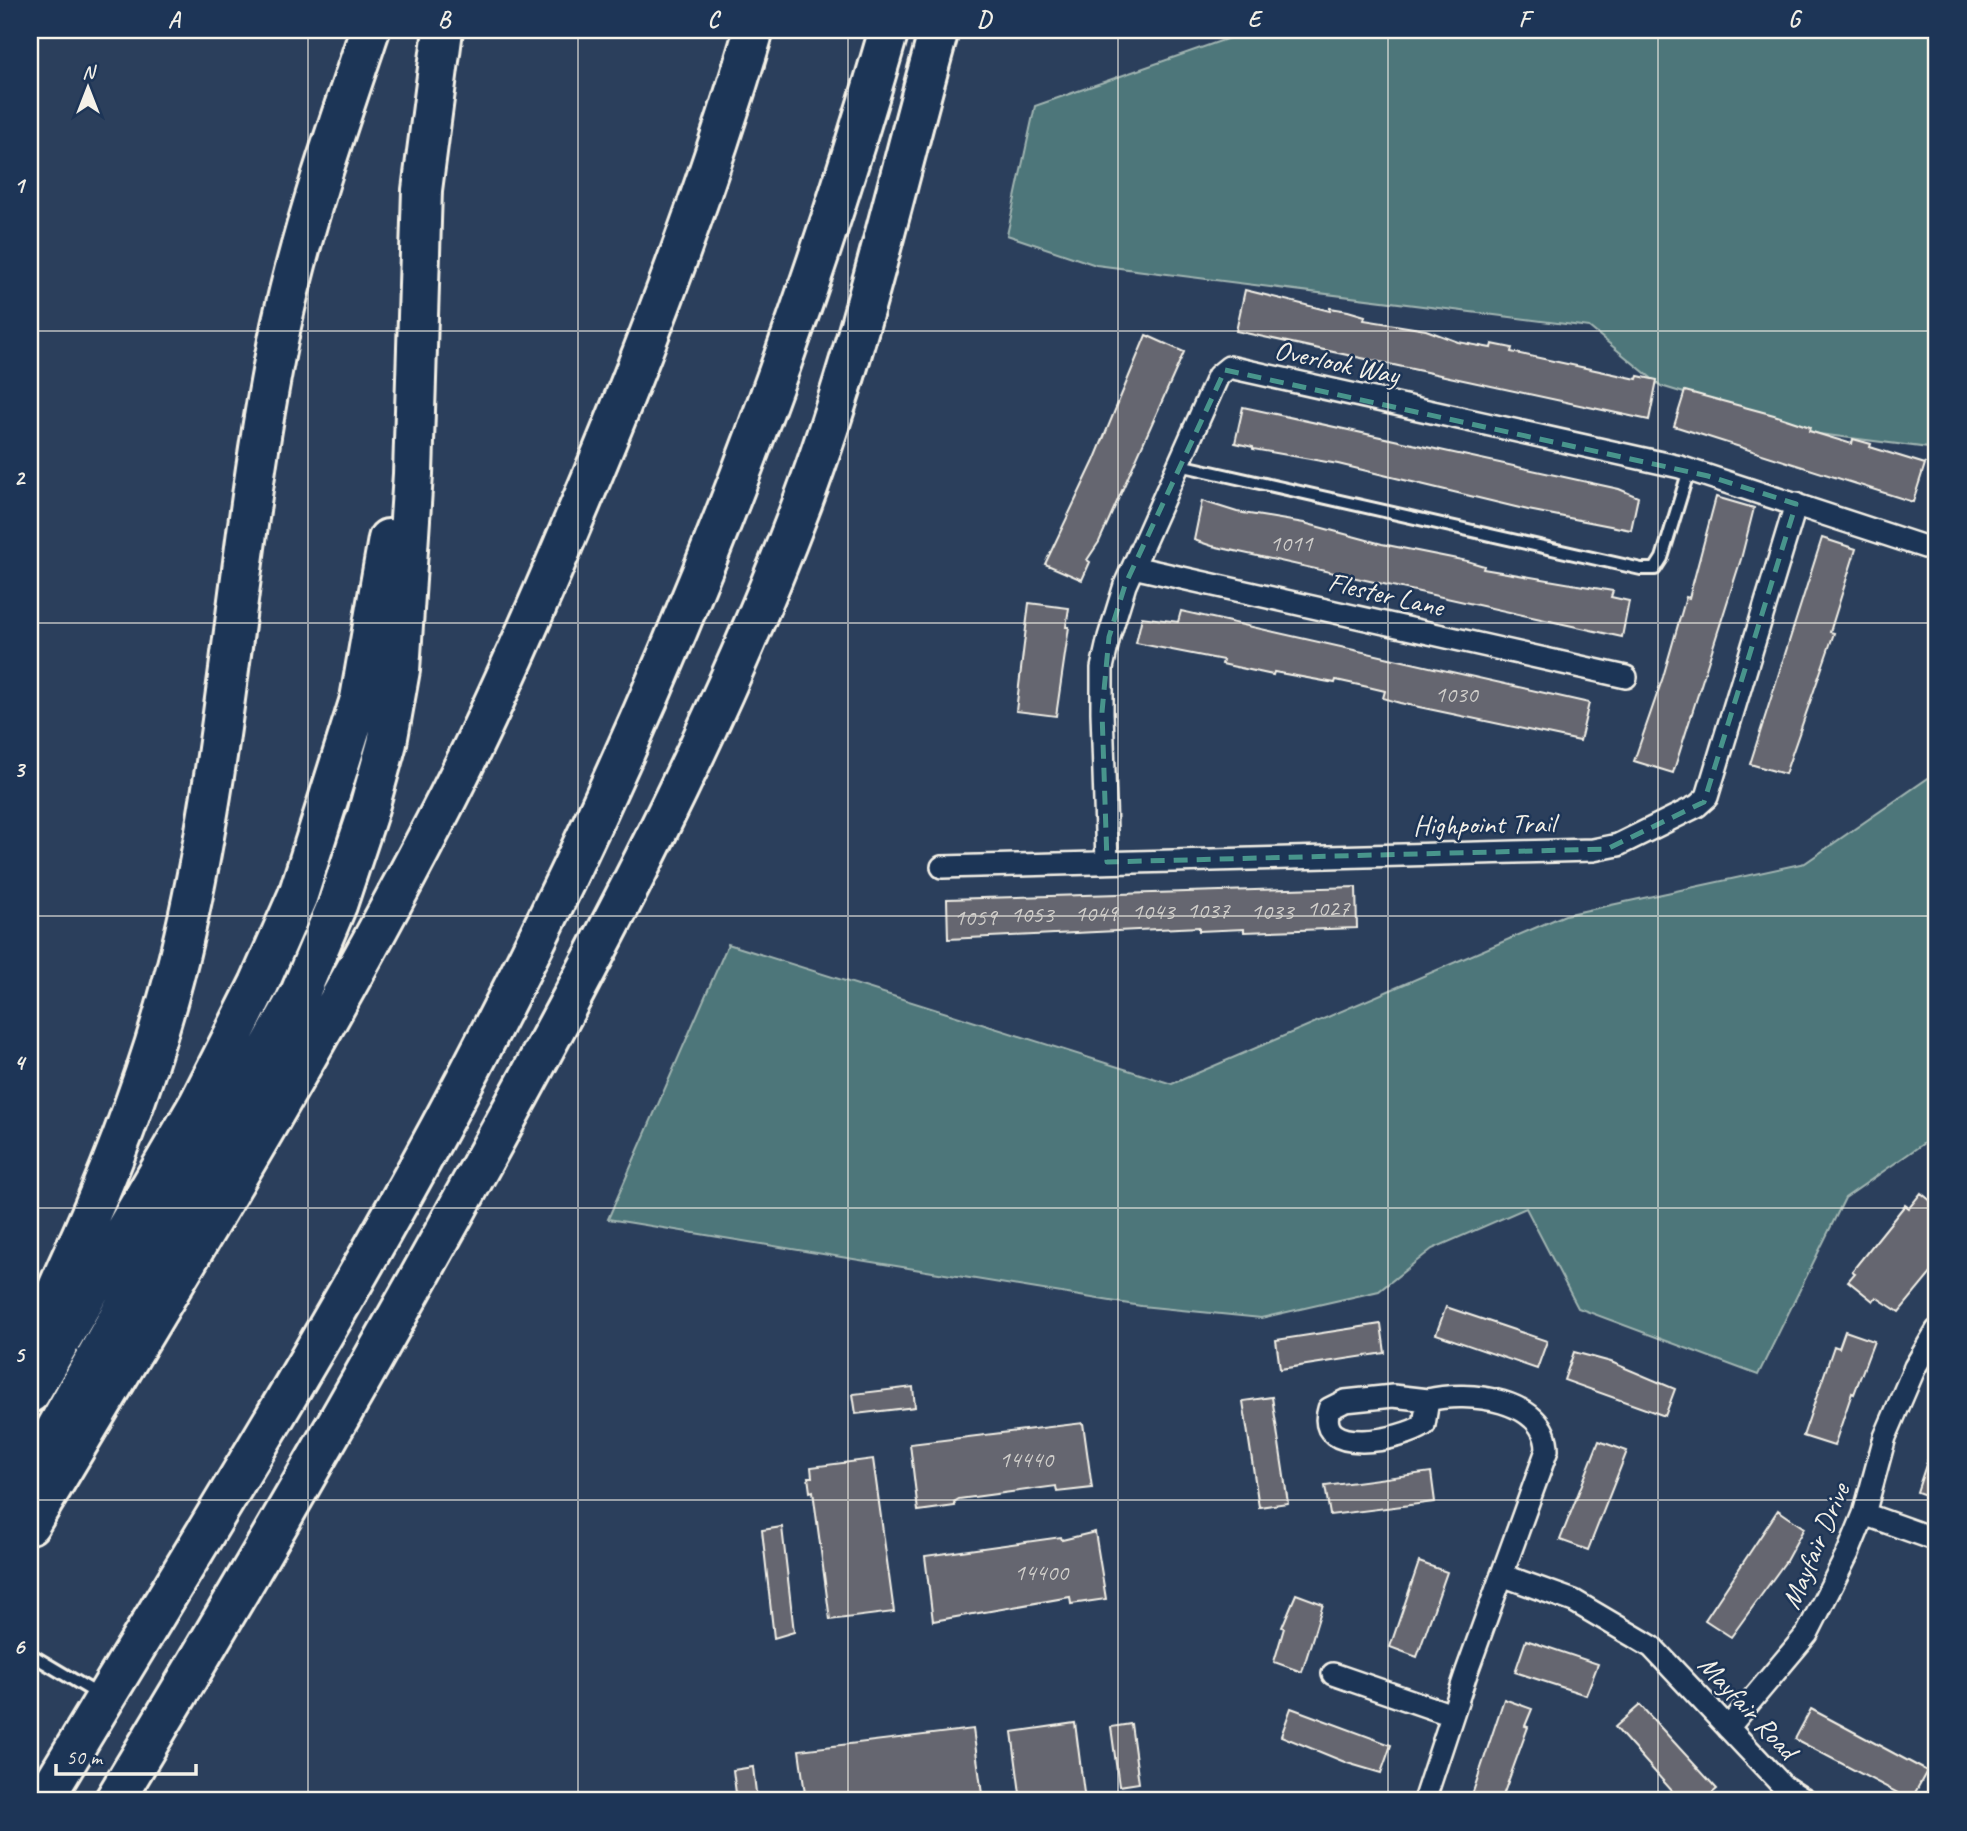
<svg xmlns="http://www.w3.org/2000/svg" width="1967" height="1831" font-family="Caveat,sans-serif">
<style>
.green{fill:#4d767a;stroke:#a0b4b1;stroke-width:2}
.building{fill:#65666f;stroke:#f4f1e8;stroke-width:2}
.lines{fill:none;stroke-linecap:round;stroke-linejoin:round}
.lane-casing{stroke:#f4f1e8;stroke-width:16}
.street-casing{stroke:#f4f1e8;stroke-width:26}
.highway-casing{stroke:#f4f1e8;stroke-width:44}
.lane{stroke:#1d3557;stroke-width:10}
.street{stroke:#1d3557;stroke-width:21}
.highway{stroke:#1d3557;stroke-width:38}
.marked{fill:none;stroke:#48958c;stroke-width:5;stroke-dasharray:14 9;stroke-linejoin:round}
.grid{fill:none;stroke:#f4f1e8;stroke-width:2;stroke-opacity:0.55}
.labels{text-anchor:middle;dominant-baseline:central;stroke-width:5;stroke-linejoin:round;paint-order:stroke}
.number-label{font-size:24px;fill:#d0ceca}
.street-label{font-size:28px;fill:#f4f1e8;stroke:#1d3557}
.neatline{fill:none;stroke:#f4f1e8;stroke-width:2.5}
.grid-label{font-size:23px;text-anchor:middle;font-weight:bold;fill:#f4f1e8}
</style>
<rect width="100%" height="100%" fill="#2b3f5c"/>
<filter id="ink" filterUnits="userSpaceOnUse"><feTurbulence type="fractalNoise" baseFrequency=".0143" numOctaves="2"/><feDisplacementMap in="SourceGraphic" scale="14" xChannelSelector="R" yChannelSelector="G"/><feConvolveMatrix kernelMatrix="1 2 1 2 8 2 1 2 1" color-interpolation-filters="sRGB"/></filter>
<g filter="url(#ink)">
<path class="green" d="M1252,30H1937V449L1819,434L1661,386L1589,327L1096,265L1007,235L1035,106Z
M1937,772V1134L1845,1198L1758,1375L1578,1308L1526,1208L1432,1249L1379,1291L1261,1318L1141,1306L608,1219L728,944L1172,1084L1565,915L1805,863Z"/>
<path class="building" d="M1245,290L1330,311V308L1348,311L1365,316L1364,320L1426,330L1458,342L1491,348L1492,344L1512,348L1511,352L1637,379L1638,376L1657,380L1649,420L1236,331Z
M1146,335L1184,352L1099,542L1087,560L1090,562L1082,580L1045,564L1094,461Z
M1685,391L1774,415L1810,427L1809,431L1852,444L1853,439L1871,444L1870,447L1925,464L1913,502L1674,426Z
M1243,407L1619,489L1638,497L1631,530L1528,510L1338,464L1253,449V447L1235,443Z
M1716,497L1754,508L1741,559L1673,773L1634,761L1663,677L1686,597L1689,598Z
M1202,501L1237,512L1304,523L1382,544L1467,561L1484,566L1483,569L1613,591L1611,597L1629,601L1622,637L1212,546L1194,540Z
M1822,538L1856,549L1830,632L1834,633L1785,774L1750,764Z
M1029,603L1069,608L1066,627H1069L1056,716L1016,711Z
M1181,611L1589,703L1580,741L1400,703L1383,698L1385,691L1368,687L1336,680L1335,683L1274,672L1273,675L1222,664L1223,660L1136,643L1142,617L1178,622Z
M1356,887L1357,928L1244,932V929L1199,931V927L948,939L947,899Z
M1921,1193L1937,1206V1266L1899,1312L1876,1297L1873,1301L1848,1281L1855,1273L1852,1271L1905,1205L1909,1208Z
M1446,1307L1547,1341L1537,1369L1436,1334Z
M1381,1324L1385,1353L1280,1369L1276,1340Z
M1845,1331L1874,1341L1854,1394L1852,1393L1834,1446L1803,1436L1834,1346L1839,1348Z
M1574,1352L1611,1362L1675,1389L1665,1416L1564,1380Z
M913,1387L915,1407L856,1414L853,1394Z
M1272,1397L1288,1503L1259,1507L1243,1401Z
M1083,1423L1092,1488L1057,1492L1056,1486L959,1499L954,1502L955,1506L918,1511L910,1444Z
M1935,1438L1937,1439V1499L1917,1492Z
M1599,1441L1627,1451L1588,1550L1560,1540Z
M873,1459L894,1612L830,1620L813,1491L810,1492L808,1477H812L811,1467Z
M1431,1472L1435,1502L1330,1515L1325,1486Z
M1778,1510L1804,1528L1786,1561L1731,1637L1705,1620Z
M782,1527L794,1632L774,1638L762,1530Z
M1095,1532L1106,1599L1071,1604L1070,1597L933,1621L925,1556L1061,1537L1062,1540Z
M1419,1562L1447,1572L1417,1657L1390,1647Z
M1296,1594L1323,1604L1302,1672L1274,1662L1284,1628L1282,1627Z
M1526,1640L1598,1664L1586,1695L1515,1672Z
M1504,1699L1532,1709L1525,1726L1528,1727L1501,1801H1470Z
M1640,1705L1717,1789L1703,1801H1681L1615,1727Z
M1291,1708L1391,1745L1381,1773L1347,1763L1281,1736Z
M1811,1709L1927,1771L1911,1800L1795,1739Z
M1075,1723L1085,1801H1021L1012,1732Z
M1131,1724L1139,1783L1119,1786L1111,1727Z
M973,1729L982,1794L946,1798L945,1792L876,1801H806L799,1750Z
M753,1767L757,1801H737L733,1770Z"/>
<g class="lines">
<g class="lane-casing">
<path id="lane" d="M1180,465L1641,569H1655L1662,558L1689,470
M30,1654L99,1695"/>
</g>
<g class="street-casing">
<path id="street" d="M1133,567L1626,677
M1107,862L1102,712V668L1109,637L1125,585L1218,376L1229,367L1680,467L1937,551
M942,867L1593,850L1618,845L1697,806L1707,797L1796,504
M1393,1396L1428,1400L1424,1425C1402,1440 1314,1458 1329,1409L1345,1401Z
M1864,1514L1937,1540
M1502,1575L1574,1601L1652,1647L1783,1786L1806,1801
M1333,1674L1452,1715
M1728,1728L1807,1634L1848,1553L1864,1514L1885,1437L1915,1367L1937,1330
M1424,1801L1467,1671L1547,1450C1547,1399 1467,1390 1428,1400"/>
</g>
<g class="highway-casing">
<path id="highway" d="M30,1348C44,1322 55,1294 67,1267C116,1161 158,1050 184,936C230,736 239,527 281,326C303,225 337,127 370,30
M30,1393L199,1103L259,984L298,895L360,699L388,539
M30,1475L300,993L337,905L367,815L387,743L400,670L413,474L422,190L443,30
M30,1524C173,1284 320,1047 447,799C493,709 533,617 572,524C641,363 704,198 754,30
M43,1801C177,1578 316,1357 440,1127C628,779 780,410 889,30
M114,1801C242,1590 365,1377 484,1160C601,947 716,732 802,504C860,349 895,188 939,30"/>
</g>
<use href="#lane" class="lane"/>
<use href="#street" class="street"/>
<use href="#highway" class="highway"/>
</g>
</g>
<path class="marked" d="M1225,370L1708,476L1796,504L1704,802L1607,849L1107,862L1102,712L1109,637L1125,585Z"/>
<path class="grid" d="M308,30V1801M578,30V1801M848,30V1801M1118,30V1801M1388,30V1801M1658,30V1801M30,331H1937M30,623H1937M30,916H1937M30,1208H1937M30,1500H1937"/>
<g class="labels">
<g class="number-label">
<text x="1291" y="543">1011</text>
<text x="1456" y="694">1030</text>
<text x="1328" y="908">1027</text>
<text x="1208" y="910">1037</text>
<text x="1153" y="911">1043</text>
<text x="1272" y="911">1033</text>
<text x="1096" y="913">1049</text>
<text x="1032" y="914">1053</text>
<text x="975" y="917">1059</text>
<text x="1026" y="1459">14440</text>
<text x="1041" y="1572">14400</text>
</g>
<g class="street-label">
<text transform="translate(1337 362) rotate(12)">Overlook Way</text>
<text transform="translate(1386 594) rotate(13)">Flester Lane</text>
<text transform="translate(1484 824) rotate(-1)">Highpoint Trail</text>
<text transform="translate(1815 1546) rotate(-67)">Mayfair Drive</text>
<text transform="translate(1748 1707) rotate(47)">Mayfair Road</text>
</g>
</g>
<rect width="1967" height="1831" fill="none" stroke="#1d3557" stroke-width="77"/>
<g transform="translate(88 88)" stroke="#1d3557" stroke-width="5" paint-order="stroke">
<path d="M0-5L12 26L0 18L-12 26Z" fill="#f4f1e8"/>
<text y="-10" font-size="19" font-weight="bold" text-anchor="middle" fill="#f4f1e8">N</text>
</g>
<path d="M56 1764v10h140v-10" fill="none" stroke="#f4f1e8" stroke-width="3.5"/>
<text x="66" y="1764" font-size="21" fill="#f4f1e8" stroke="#1d3557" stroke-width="5" paint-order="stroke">50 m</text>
<rect x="38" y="38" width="1890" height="1754" class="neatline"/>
<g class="grid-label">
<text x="174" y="27">A</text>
<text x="444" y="27">B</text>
<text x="713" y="27">C</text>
<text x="984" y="27">D</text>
<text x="1254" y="27">E</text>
<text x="1524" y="27">F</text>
<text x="1794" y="27">G</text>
<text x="19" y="193">1</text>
<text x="19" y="485">2</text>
<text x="19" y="777">3</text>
<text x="19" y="1070">4</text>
<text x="19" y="1362">5</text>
<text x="19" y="1654">6</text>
</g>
</svg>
